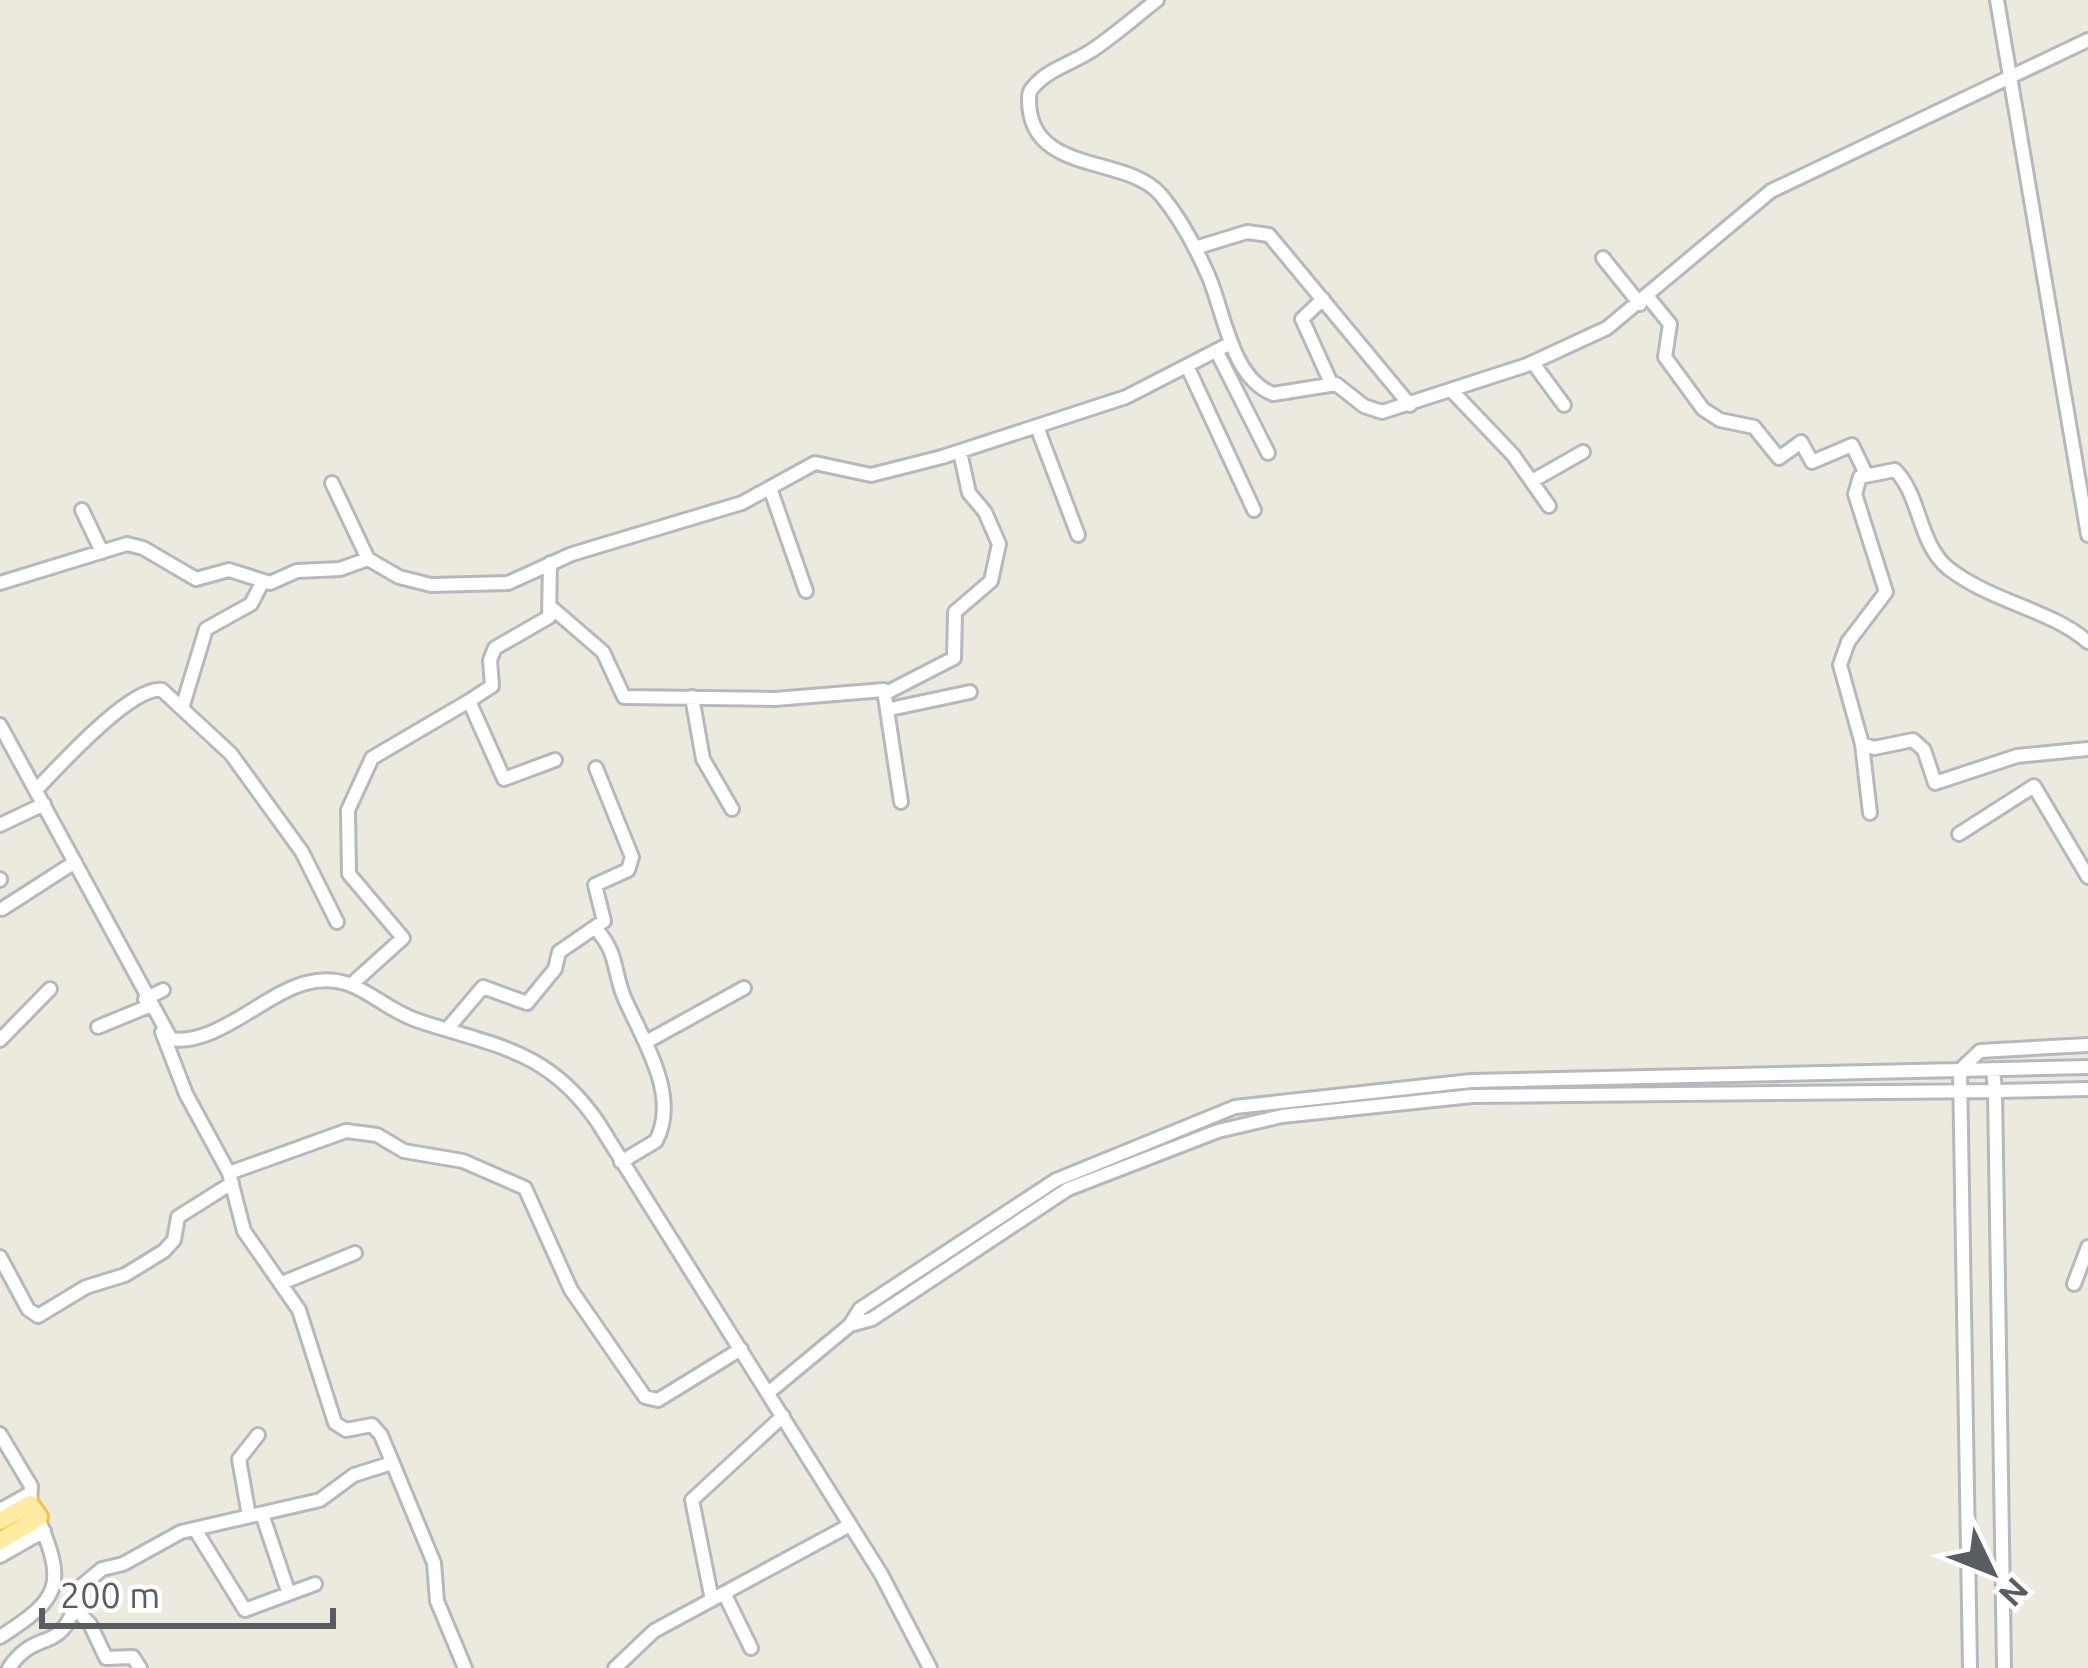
<svg xmlns="http://www.w3.org/2000/svg" width="2088" height="1668" font-family="Ubuntu,sans-serif">
<style>
.lines{fill:none;stroke-linecap:round;stroke-linejoin:round}
.minor-casing{stroke:#b5b8bd;stroke-width:18}
.major-casing{stroke:#f4be50;stroke-width:22}
.minor{stroke:#fff;stroke-width:12}
.major{stroke:#ffeba1;stroke-width:16}
</style>
<rect width="100%" height="100%" fill="#ece9df"/>
<g class="lines">
<g class="minor-casing">
<path id="minor" d="M1157,0C1135,17 1115,35 1091,51C1074,62 1050,69 1036,84C1030,90 1029,92 1029,100C1029,176 1127,154 1161,195C1181,219 1196,248 1208,275C1224,311 1231,378 1273,394L1336,384L1364,406L1382,412L1527,365L1607,328L1771,191L2088,40
M1997,0L2088,535
M1195,248L1247,232L1269,235L1410,405
M1603,258L1640,304
M1648,297L1670,324L1665,357L1703,409L1720,420L1754,427L1779,458L1801,442L1812,462L1852,445L1866,474
M1323,299L1302,319L1331,383
M1217,352L1268,453
M1533,363L1564,405
M1188,368L1254,510
M1452,391L1513,455L1549,506
M1037,427L1078,535
M1532,481L1583,452
M332,483L368,559
M770,488L806,591
M82,510L102,552
M550,563L549,617L495,648L490,660L492,686L469,701L504,779L555,760
M0,583L127,544L143,548L196,579L229,570L270,583L297,571L340,569L368,559L399,577L431,585L508,583L572,554L742,503L815,463L871,475L942,457L1126,397L1231,343
M552,608L603,652L624,697L775,699L884,690L901,802
M2088,642C2050,609 1993,603 1948,568C1918,543 1921,496 1895,470L1860,477L1855,494L1886,592L1848,642L1840,665L1862,744L1874,748L1913,740L1924,750L1935,783L2017,756L2088,749
M888,692L954,658L955,612L991,581L999,544L985,512L969,493L960,452
M692,697L703,759L732,809
M183,705L206,629L251,604L262,583
M890,709L970,692
M0,725L171,1039C216,1046 264,994 306,983C355,970 374,1005 416,1020C493,1046 546,1048 597,1121L881,1574L930,1668
M1862,744L1870,813
M36,790C59,766 131,686 162,690L231,754L302,852L337,922
M0,825L44,804
M1959,834L2034,786L2088,877
M0,879V880
M2,909L75,862
M595,928C618,952 613,970 624,997C643,1041 680,1095 656,1141L621,1162
M353,983L403,938L349,874L348,810L372,758L469,701
M145,999L163,990
M98,1027L149,1006
M449,1027L483,987L527,1003L555,969L559,952L604,921L595,885L628,870L632,857L596,768
M162,1032L186,1094L229,1173L244,1231L299,1310L335,1423L346,1430L372,1425L381,1435L434,1563L437,1601L465,1668
M0,1040L50,989
M648,1041L744,988
M229,1173L346,1131L377,1135L404,1151L463,1161L525,1188L571,1290L645,1397L658,1400L741,1349
M0,1257L28,1309L38,1316L86,1287L125,1275L164,1251L174,1240L178,1217L232,1183
M282,1283L355,1253
M2074,1284L2088,1247
M850,1325L872,1319L1068,1189L1218,1131L1282,1116L1472,1096L1995,1091L1993,1069
M768,1393L850,1325L860,1309L1056,1180L1235,1107L1471,1081L1960,1070L1980,1051L2088,1045
M0,1434L31,1486L30,1504
M0,1510L29,1494
M262,1514L288,1591
M249,1516L239,1459L258,1435
M196,1531L245,1610L315,1584
M0,1556L44,1531
M724,1593L751,1648
M712,1600L692,1500L783,1416
M77,1611L90,1624L106,1658L133,1657L140,1668
M0,1637C61,1598 66,1585 38,1518
M9,1668C38,1624 65,1660 79,1588L102,1569L123,1564L181,1532L320,1500L354,1475L392,1463
M615,1668L654,1631L850,1525
M1970,1668L1960,1070L2088,1067
M2004,1668L1995,1091L2088,1089"/>
</g>
<g class="major-casing">
<path id="major" d="M0,1521L30,1504L39,1517L0,1541"/>
</g>
<use href="#minor" class="minor"/>
<use href="#major" class="major"/>
</g>
<g transform="translate(1992 1572) rotate(133)" stroke="#ffffff" stroke-width="9" paint-order="stroke">
<path d="M0-9L21 45L0 30L-21 45Z" fill="#585d61"/>
<text y="-18" font-size="33" font-weight="bold" text-anchor="middle" fill="#585d61">N</text>
</g>
<path d="M42 1608v18h291v-18" fill="none" stroke="#585d61" stroke-width="6"/>
<text x="60" y="1608" font-size="36" fill="#585d61" stroke="#ffffff" stroke-width="9" paint-order="stroke">200 m</text>
</svg>
